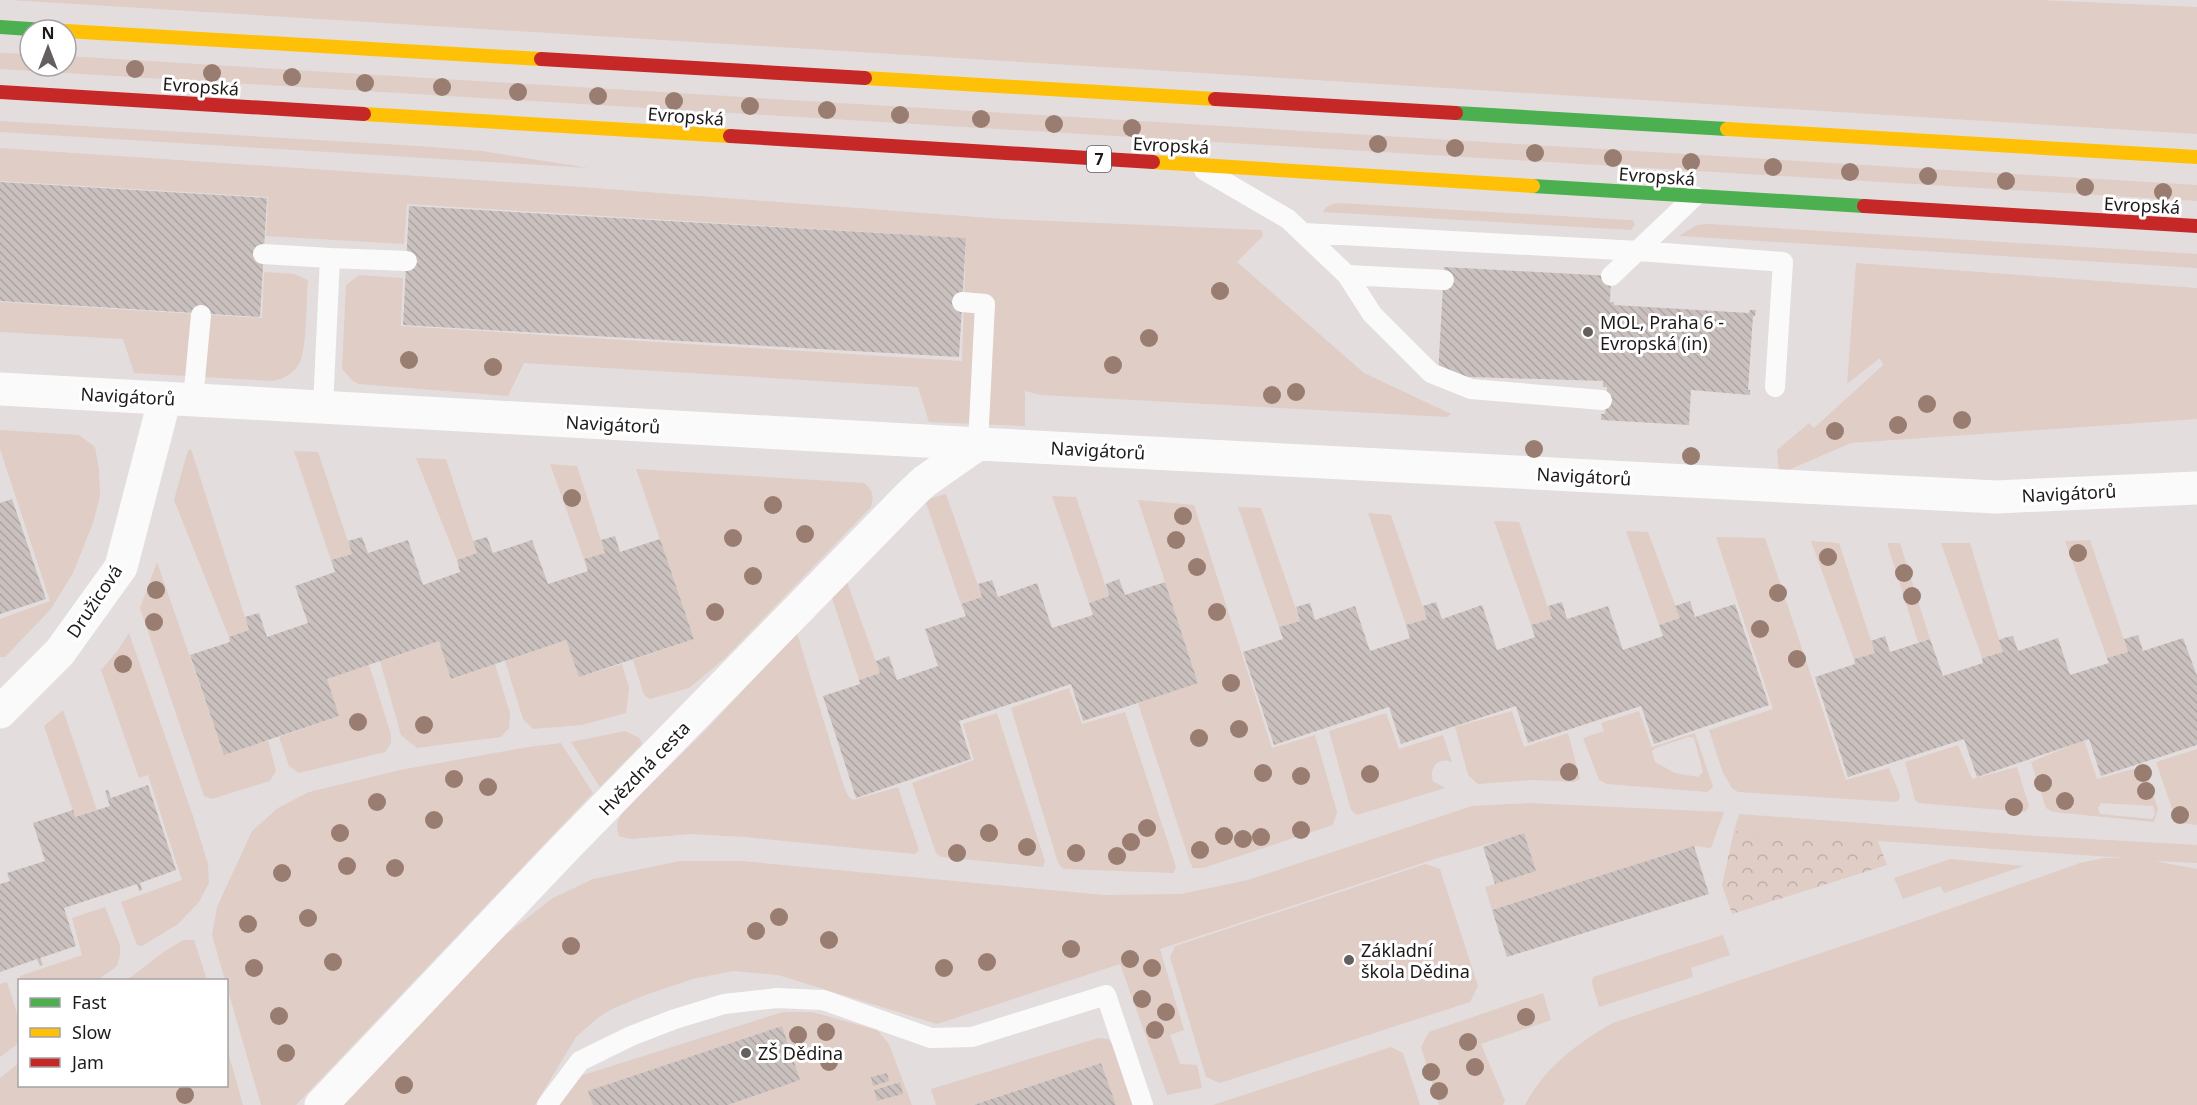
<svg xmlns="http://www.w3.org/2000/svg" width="2197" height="1105" font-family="'Noto Sans',sans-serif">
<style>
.green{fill:#dfcdc6;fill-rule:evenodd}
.park{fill:url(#park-crowns)}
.building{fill:url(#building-back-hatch)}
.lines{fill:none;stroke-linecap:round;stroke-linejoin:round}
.lane{stroke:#fbfafa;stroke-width:20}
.street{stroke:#fbfafa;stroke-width:33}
.fast{stroke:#4caf50;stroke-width:14}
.slow{stroke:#ffc107;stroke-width:14}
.jam{stroke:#c62828;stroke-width:14}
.tree{fill:#9a7d71}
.poi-dot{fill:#625f5e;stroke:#fff;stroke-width:2}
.labels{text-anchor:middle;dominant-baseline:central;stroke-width:6;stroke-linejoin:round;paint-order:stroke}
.shield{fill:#fff;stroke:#615f5e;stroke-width:1.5}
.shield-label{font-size:16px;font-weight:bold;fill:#1d1a19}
.street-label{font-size:18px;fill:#1d1a19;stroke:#fff}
.poi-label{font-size:18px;fill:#1d1a19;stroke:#fff;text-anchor:start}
</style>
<defs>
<pattern id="park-crowns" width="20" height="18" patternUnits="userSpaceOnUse" patternTransform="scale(1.5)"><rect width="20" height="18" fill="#dfcdc6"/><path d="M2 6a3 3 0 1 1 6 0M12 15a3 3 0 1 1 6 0" fill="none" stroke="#bfafaa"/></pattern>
<pattern id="building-back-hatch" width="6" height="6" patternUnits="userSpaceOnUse" patternTransform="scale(1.5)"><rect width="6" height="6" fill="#cac1be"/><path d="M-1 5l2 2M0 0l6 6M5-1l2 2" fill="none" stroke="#ada5a3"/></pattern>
</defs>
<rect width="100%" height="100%" fill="#e3dedd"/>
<path class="green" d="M10,0H2040L2197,7V134Z
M0,53L30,54V66H66V56L2197,185V201L0,69Z
M0,121L419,146L482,151L589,168L0,132Z
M0,148L581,187L1003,219L1262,230L1263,236L1237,262L1364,373L1451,414L1447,417L1041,395L1025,391V426L929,422L918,387L524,363L508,396L359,384L353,381L342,369L346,285L359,275L403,278L401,326L962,361L966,238L407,204L404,244L266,236L268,197L0,181Z
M1339,203L1629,220H1633L1635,225L1631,230L1323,212C1326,205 1333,204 1339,203Z
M1710,224L2197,254V268L1679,236L1697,225Z
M1856,263L2197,288V419L1851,443L1779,474L1777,450L1809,423L1814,428L1883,365L1880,358L1847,384Z
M264,272L294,274L308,280C306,298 307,352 299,364C293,374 283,379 272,381L134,373L123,339L0,332V302L262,318Z
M0,430L79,435L95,447L99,469L100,496L93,523L73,573L51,609L5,657H0V619L50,601L0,449Z
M191,449L249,630L229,637L174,500L188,450Z
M294,451L318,452L352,554L331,560Z
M416,458L446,459L477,553L457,560Z
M550,464L577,466L605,553L584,559Z
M636,469L864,483C873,490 874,497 871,507L724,659L689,688L650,699L644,695L633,660L694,639Z
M946,494L982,597L961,604L925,500Z
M1052,496L1076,497L1109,596L1089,603Z
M1138,500L1194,505L1272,748L1315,735L1337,812L1333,825L1203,868H1193L1190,862L1138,703L1198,682Z
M1238,507L1261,508L1300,621L1279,627Z
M1368,513L1391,515L1427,619L1406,625Z
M1494,521L1519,522L1552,619L1531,625Z
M1626,531L1648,532L1680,618L1659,625Z
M1716,537L1765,538L1846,780L1889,768L1900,795L1899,800L1895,802L1738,792L1732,788L1723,773L1709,730L1773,709Z
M2090,540L2128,652L2107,658L2065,541Z
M1811,541L1839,543L1875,653L1854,659Z
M1887,543H1900L1930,639L1918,642Z
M1941,543H1970L2003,652L1982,658Z
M157,562L224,755L268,740L276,771L270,781L212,799L204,796L140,608Z
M846,579L880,673L859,680L831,595Z
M129,633L193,816L208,864L209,883L199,902L178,924L142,946L137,945L121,902L182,880L148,775L139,778L101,670L118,650Z
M797,633L843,784L848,796L853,800L898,787L919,850L915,854L745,837L691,834L630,839L619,836C615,825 618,819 624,810L703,733Z
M566,640L579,677L622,664L629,688L626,713L582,725L533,729L523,719L505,661Z
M439,641L452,679L495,664L510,713L509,728L501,737L417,748L401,735L380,661Z
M369,664L391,735V743L385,752L299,773L289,766L279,737L339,716L327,679Z
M1069,688L1082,724L1125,712L1176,867L1173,873L1063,869L1058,863L1011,708Z
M63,710L97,810L75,817L44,726Z
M1512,711L1524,747L1568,733L1580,779L1574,782L1533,780L1478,784L1468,775L1455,727Z
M1639,711L1652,747L1695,733L1713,787L1707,792L1607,784L1599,780L1583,738L1604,731L1601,723ZM1688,737L1694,738L1703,772L1698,777L1675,773L1655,762L1652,751L1656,748Z
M997,713L1045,861L1043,867L941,857L936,853L912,783L974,760L963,724Z
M1386,713L1399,749L1443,735L1452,762C1438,756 1429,768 1433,781L1445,788L1357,815L1351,810L1329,731Z
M625,731L640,738L642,744L600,787L571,742Z
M2084,740L2097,779L2144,766L2158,809L2154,822L2053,812L2046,808L2031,762ZM2101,803L2153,806L2155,814L2152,819L2100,814L2098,808Z
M561,743L593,793L296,1105H261L212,935L217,907L252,831L278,808L309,792L400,770L528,747Z
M1958,745L1972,779L2017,767L2029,806L2025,812L1918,803L1915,800L1905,762Z
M2197,749V825L2177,823L2156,762Z
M1529,803L1724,812L1711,848L1694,846L1492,910L1485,887L1536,871L1524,834L1438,858L1160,949L1184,1030L1170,1035L1180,1064L1197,1065L1202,1088L1167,1095L1120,964L937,1024L778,975L733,971L693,979L648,994L612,1009L599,1017L576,1037L535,1105H337L491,946L553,898L593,879L680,861H742L1104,895L1181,894L1248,880L1472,806Z
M1739,814L2038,836L2197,845V863L2155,861L2197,869V1105H1525C1544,1068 1577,1043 1613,1023L1904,925L2080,863L2104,858H2125L1734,831Z
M1950,859L2024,866L1944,893L1940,886L1903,899L1894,878Z
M1426,864L1440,869L1478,986L1470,1002L1220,1083L1206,1077L1170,957L1175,946Z
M105,907L120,945V955L117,966L98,980H21L20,976L82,955L72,918Z
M1723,935L1730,955L1691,968L1693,977L1599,1007L1592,983L1593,977Z
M183,940H194L207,980H127L165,951Z
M7,982L19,1019V1043L0,1057V984Z
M1543,993L1551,1020L1481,1044L1505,1101L1503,1105H1439L1421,1047L1429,1032Z
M783,1012H812L877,1030L889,1044L912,1105H728L800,1080L782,1026L589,1091L593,1105H559L580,1076ZM899,1082L903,1094L877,1101L874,1090Z
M1098,1038L1108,1039L1115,1046L1134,1105H1116L1101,1063L972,1105H936L931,1089Z
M1391,1047L1403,1053L1420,1105H1213Z
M227,1048L243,1105H0V1078L19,1063L20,1086H226Z"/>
<path class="park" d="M1734,831L1877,839L1887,865L1732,914L1722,885Z"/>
<path class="building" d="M0,182L267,198L260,317L0,301Z
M409,206L966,238L959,357L403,325Z
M1444,267L1611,276L1610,302H1614V305L1749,313L1750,310H1756L1755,316H1753L1748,390H1750V395L1691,390L1689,425L1601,420V414H1605L1607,387H1603V381L1438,376Z
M12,499L46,599L0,614V503Z
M615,536L620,552L660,539L694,639L579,677L566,640L451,679L439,641L327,679L339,716L224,755L190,655L230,642L229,637L249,630L245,617L259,613L267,637L308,623L295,586L335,572L331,560L352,554L348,541L362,537L368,553L408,540L423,585L460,572L457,560L477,553L473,541L487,537L493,553L532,540L548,584L588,571L584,559L605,553L601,540Z
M1119,579L1125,595L1165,582L1198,683L1083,721L1071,684L959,721L971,759L856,798L823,696L860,684L859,680L880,673L876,661L889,656L897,680L938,666L925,629L966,616L961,604L982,597L978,584L992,580L998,597L1037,583L1052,628L1093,615L1089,603L1109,596L1106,584Z
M1690,601L1695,617L1735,604L1769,705L1654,744L1641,706L1528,743L1516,706L1401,744L1389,707L1274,745L1243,652L1283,639L1279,627L1300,621L1296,607L1310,603L1315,620L1355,606L1370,651L1410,638L1406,625L1427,619L1423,606L1436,602L1442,619L1482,605L1497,650L1535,637L1531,625L1552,619L1548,606L1562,602L1567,619L1608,606L1623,650L1663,636L1659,625L1680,618L1675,606Z
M2138,635L2143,651L2183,638L2197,676V745L2101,776L2089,739L1977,777L1964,739L1848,777L1815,677L1855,664L1854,659L1875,653L1871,641L1885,636L1890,652L1930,639L1943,676L1983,663L1982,658L2003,652L1999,640L2007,637L2013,636L2018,651L2058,638L2070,675L2109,663L2107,658L2128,652L2124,639Z
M148,785L176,870L140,883L142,890L139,891L137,884L64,908L76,946L40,958L43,965L40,966L37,959L0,972V884L10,881L7,873L45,861L33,823L73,810L75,817L110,806L105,791L108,790L111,798Z
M1524,833L1536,871L1495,884L1483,847Z
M1694,846L1709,894L1507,957L1492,910Z
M782,1026L800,1080L728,1105H593L588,1091Z
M1101,1063L1116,1105H973Z
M887,1073L889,1081L873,1086L871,1077Z
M900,1082L903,1094L877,1101L874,1090Z"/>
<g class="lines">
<path class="lane" d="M1204,170L1288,219L1347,275L1444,280
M1304,233L1638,251L1783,262L1775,387
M263,254L330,258L323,407
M330,258L407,261
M1347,275L1372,314L1431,373L1471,389L1602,400
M1611,276L1695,196
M962,302L985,304L978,444
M193,400L201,315
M547,1105L580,1061L631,1036L675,1019L724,1004L777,998L823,1000L931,1038L972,1037L1106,995L1143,1105"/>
<path class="street" d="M0,389L978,444L1996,497L2197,488
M0,712L60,652L121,567L165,398
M321,1105L564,849L911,494L925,481L978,444"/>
<path class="fast" d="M0,27L45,30
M1456,113L1727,129
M1533,186L1864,206"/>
<path class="slow" d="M66,31L541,59
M865,78L1215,99
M364,114L730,136
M1727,129L2197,157
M1153,162L1533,186"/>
<path class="jam" d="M541,59L865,78
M0,92L364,114
M1215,99L1456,113
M730,136L1153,162
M1864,206L2197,226"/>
</g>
<g class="tree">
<circle cx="135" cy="69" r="9"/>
<circle cx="212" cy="73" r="9"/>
<circle cx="292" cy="77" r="9"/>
<circle cx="365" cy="83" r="9"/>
<circle cx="442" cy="87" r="9"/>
<circle cx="518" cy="92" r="9"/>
<circle cx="598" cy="96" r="9"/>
<circle cx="674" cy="101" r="9"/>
<circle cx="750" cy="106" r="9"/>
<circle cx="827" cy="110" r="9"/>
<circle cx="900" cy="115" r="9"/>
<circle cx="981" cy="119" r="9"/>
<circle cx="1054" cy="124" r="9"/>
<circle cx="1132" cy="128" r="9"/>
<circle cx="1378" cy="144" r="9"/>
<circle cx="1455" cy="148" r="9"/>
<circle cx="1535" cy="153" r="9"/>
<circle cx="1613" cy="158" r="9"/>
<circle cx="1691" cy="162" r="9"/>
<circle cx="1773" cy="167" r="9"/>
<circle cx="1850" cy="172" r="9"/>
<circle cx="1928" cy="176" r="9"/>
<circle cx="2006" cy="181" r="9"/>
<circle cx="2085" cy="187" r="9"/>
<circle cx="2163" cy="192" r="9"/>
<circle cx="1220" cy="291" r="9"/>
<circle cx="1149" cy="338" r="9"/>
<circle cx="409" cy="360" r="9"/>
<circle cx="1113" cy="365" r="9"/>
<circle cx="493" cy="367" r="9"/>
<circle cx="1296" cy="392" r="9"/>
<circle cx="1272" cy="395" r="9"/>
<circle cx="1927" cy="404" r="9"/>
<circle cx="1962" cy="420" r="9"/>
<circle cx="1898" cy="425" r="9"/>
<circle cx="1835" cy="431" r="9"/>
<circle cx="1534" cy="449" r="9"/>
<circle cx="1691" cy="456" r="9"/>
<circle cx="572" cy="498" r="9"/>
<circle cx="773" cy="505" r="9"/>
<circle cx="1183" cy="516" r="9"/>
<circle cx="805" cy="534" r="9"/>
<circle cx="733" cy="538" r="9"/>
<circle cx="1176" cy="540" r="9"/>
<circle cx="2078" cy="553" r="9"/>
<circle cx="1828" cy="557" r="9"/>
<circle cx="1197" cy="567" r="9"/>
<circle cx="1904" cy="573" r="9"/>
<circle cx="753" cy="576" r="9"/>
<circle cx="156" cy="590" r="9"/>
<circle cx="1778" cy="593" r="9"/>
<circle cx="1912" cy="596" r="9"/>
<circle cx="715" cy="612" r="9"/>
<circle cx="1217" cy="612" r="9"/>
<circle cx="154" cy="622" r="9"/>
<circle cx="1760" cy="629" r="9"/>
<circle cx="1797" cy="659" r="9"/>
<circle cx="123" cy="664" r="9"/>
<circle cx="1231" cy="683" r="9"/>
<circle cx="358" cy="722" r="9"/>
<circle cx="424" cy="725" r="9"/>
<circle cx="1239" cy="729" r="9"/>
<circle cx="1199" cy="738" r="9"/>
<circle cx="1569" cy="772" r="9"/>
<circle cx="1263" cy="773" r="9"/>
<circle cx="2143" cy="773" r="9"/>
<circle cx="1370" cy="774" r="9"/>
<circle cx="1301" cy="776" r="9"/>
<circle cx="454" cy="779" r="9"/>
<circle cx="2043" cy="783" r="9"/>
<circle cx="488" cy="787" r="9"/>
<circle cx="2146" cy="791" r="9"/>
<circle cx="2065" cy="801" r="9"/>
<circle cx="377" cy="802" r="9"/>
<circle cx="2014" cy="807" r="9"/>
<circle cx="2180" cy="815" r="9"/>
<circle cx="434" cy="820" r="9"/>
<circle cx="1147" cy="828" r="9"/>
<circle cx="1301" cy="830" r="9"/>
<circle cx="340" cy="833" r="9"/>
<circle cx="989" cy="833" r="9"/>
<circle cx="1224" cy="836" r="9"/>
<circle cx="1261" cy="837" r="9"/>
<circle cx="1243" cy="839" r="9"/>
<circle cx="1131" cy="842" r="9"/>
<circle cx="1027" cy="847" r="9"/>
<circle cx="1200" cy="850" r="9"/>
<circle cx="957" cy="853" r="9"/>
<circle cx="1076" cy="853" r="9"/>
<circle cx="1117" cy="856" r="9"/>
<circle cx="347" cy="866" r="9"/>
<circle cx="395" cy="868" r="9"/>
<circle cx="282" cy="873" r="9"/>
<circle cx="779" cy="917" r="9"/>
<circle cx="308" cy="918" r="9"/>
<circle cx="248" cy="924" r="9"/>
<circle cx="756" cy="931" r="9"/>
<circle cx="829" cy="940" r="9"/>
<circle cx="571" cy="946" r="9"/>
<circle cx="1071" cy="949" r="9"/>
<circle cx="1130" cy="959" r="9"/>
<circle cx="333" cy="962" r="9"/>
<circle cx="987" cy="962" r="9"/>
<circle cx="254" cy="968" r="9"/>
<circle cx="944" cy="968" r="9"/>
<circle cx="1152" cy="968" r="9"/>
<circle cx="1142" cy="999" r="9"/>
<circle cx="1166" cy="1012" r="9"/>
<circle cx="279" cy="1016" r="9"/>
<circle cx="1526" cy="1017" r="9"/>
<circle cx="1155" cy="1030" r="9"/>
<circle cx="826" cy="1032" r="9"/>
<circle cx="798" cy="1035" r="9"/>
<circle cx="1468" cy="1042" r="9"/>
<circle cx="286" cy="1053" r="9"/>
<circle cx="829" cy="1062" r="9"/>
<circle cx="1475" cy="1067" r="9"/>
<circle cx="1431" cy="1072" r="9"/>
<circle cx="404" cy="1085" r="9"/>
<circle cx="1439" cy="1091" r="9"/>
<circle cx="185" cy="1095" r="9"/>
</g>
<g class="poi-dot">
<circle cx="1588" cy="332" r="6"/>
<circle cx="1349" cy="960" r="6"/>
<circle cx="746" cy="1053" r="6"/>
</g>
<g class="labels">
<rect class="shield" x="1087" y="146" width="24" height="26" rx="4.5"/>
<g class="shield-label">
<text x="1099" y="159">7</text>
</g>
<g class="street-label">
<text transform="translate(201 86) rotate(4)">Evropská</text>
<text transform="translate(686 116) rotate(4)">Evropská</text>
<text transform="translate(1171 145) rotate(3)">Evropská</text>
<text transform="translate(1657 176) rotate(4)">Evropská</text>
<text transform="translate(2142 205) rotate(3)">Evropská</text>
<text transform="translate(128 396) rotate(3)">Navigátorů</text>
<text transform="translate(613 424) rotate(3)">Navigátorů</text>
<text transform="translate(1098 450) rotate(3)">Navigátorů</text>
<text transform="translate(1584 476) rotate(3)">Navigátorů</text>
<text transform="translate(2069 493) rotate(-3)">Navigátorů</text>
<text transform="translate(94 601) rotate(-56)">Družicová</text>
<text transform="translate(644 768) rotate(-46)">Hvězdná cesta</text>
</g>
<g class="poi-label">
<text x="1600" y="322">MOL, Praha 6 -<tspan x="1600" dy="21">Evropská (in)</tspan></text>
<text x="1361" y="950">Základní<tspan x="1361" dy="21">škola Dědina</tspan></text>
<text x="758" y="1053">ZŠ Dědina</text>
</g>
</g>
<rect x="18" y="979" width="210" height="108" fill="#ffffff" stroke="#a5a3a3" stroke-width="1.5"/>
<rect x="30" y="998" width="30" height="9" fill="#4caf50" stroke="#a5a3a3" stroke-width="1.5"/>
<text x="72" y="1009" font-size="18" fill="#1d1a19">Fast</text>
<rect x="30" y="1028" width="30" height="9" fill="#ffc107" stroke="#a5a3a3" stroke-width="1.5"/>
<text x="72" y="1039" font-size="18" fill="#1d1a19">Slow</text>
<rect x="30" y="1058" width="30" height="9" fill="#c62828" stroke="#a5a3a3" stroke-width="1.5"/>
<text x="72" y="1069" font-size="18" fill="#1d1a19">Jam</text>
<g transform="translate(48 48)"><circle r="28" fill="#ffffff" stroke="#a5a3a3" stroke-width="1.5"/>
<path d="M0-4.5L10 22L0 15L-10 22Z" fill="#625f5e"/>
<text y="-9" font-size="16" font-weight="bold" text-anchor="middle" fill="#1d1a19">N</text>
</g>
</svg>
